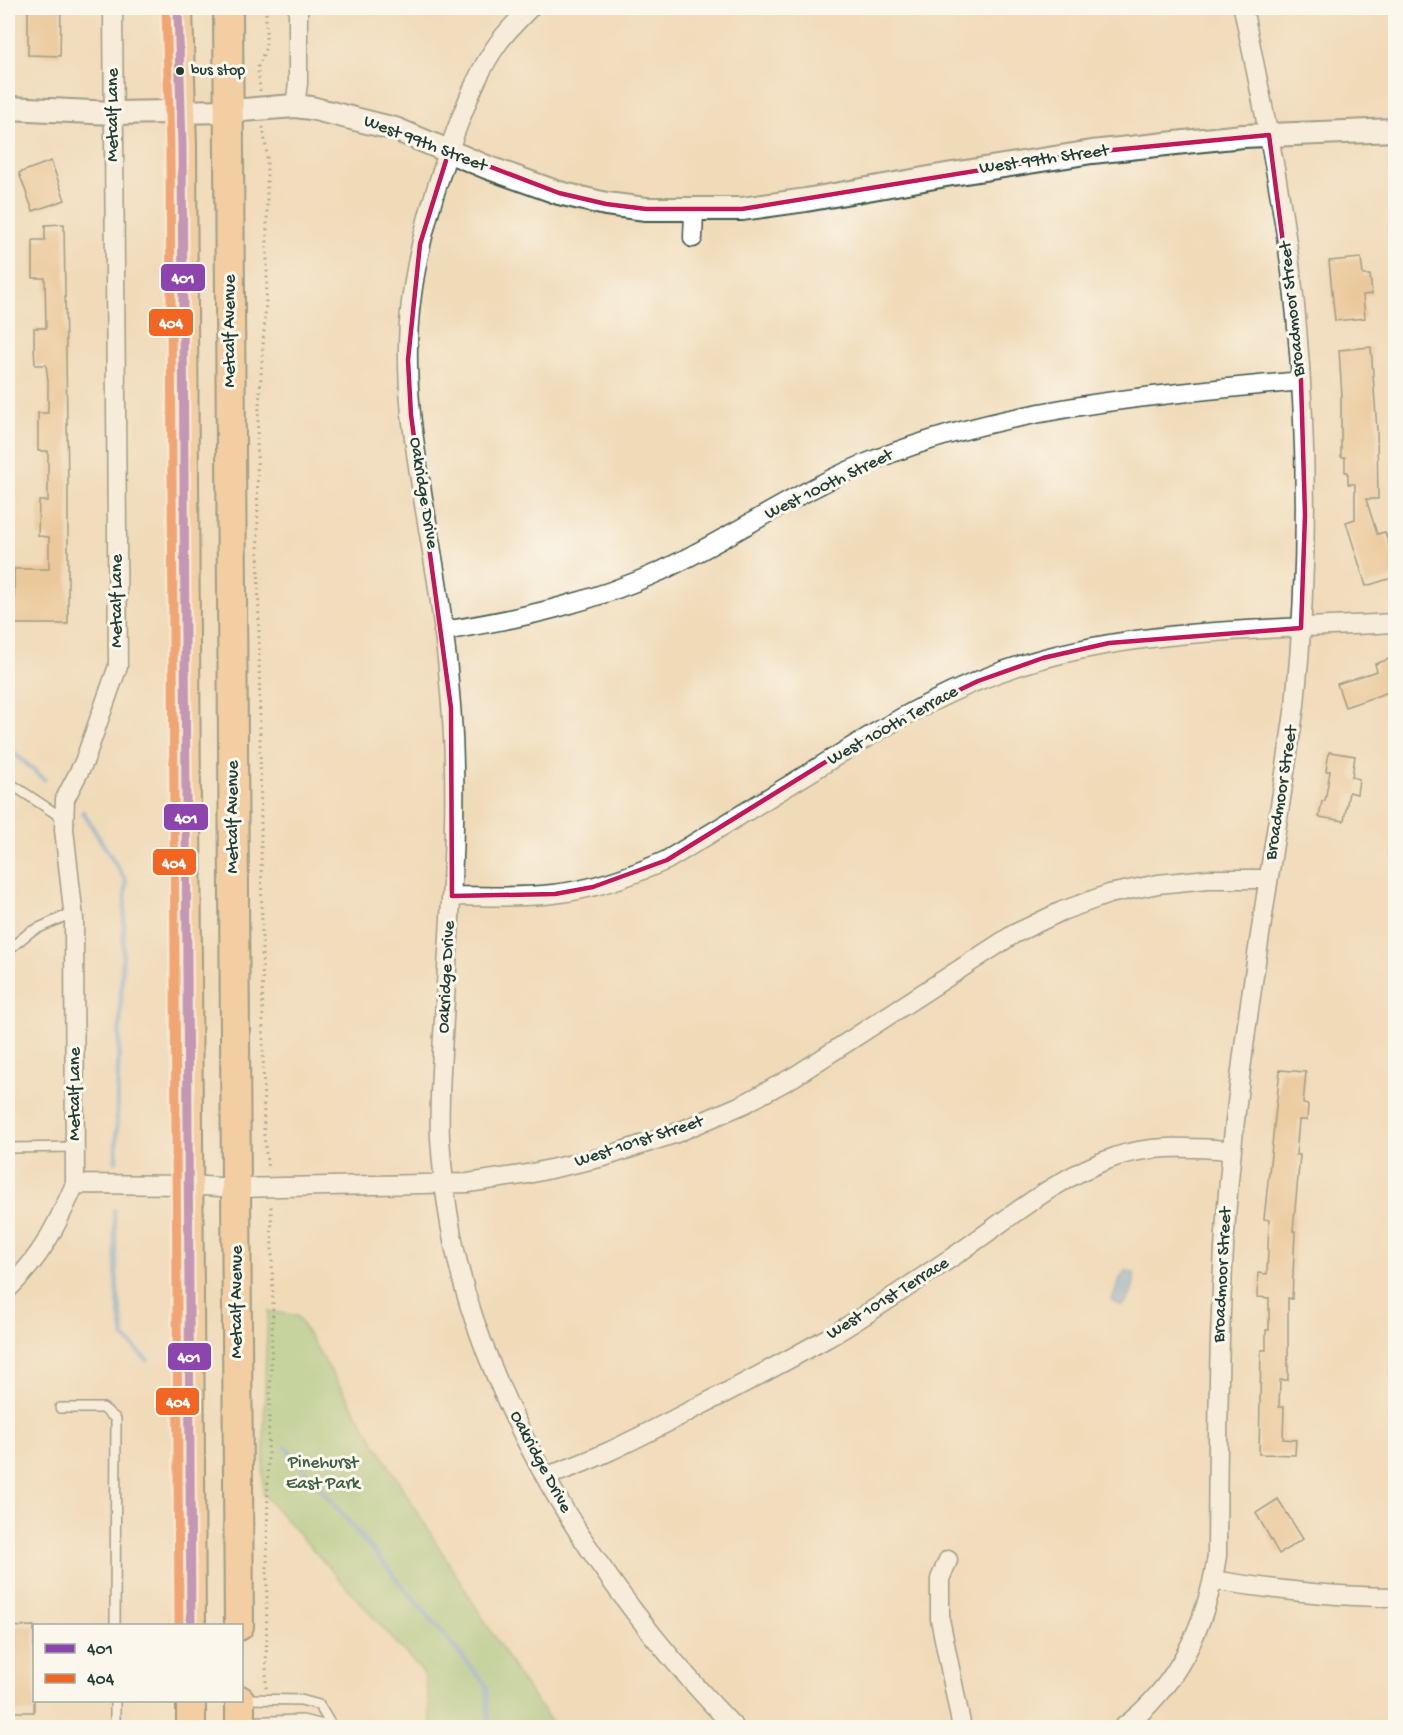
<svg xmlns="http://www.w3.org/2000/svg" width="1403" height="1735" font-family="'Gochi Hand',sans-serif">
<style>
.green{fill:#92c97b;stroke:#588358;stroke-width:1.5}
.water{fill:#64a2d6;stroke:#427085;stroke-width:1.5}
.lines{fill:none;stroke-linecap:round;stroke-linejoin:round}
.stream{stroke:#64a2d6;stroke-width:5}
.building{fill:#e4b276}
.service-casing{stroke:#3e5548;stroke-width:12}
.minor-casing{stroke:#3e5548;stroke-width:21}
.tertiary-casing{stroke:#3e5548;stroke-width:26}
.primary-casing{stroke:#3e5548;stroke-width:32}
.path{stroke:#3e5548;stroke-width:3;stroke-dasharray:1.5 4.5;stroke-linecap:butt}
.service{stroke:#fff;stroke-width:9}
.minor{stroke:#fff;stroke-width:18}
.tertiary{stroke:#fff;stroke-width:22}
.primary{stroke:#f5bf86;stroke-width:28}
.bus-1-casing{stroke:#fbf7ec;stroke-width:14}
.bus-2-casing{stroke:#fbf7ec;stroke-width:14}
.bus-1{stroke:#8e44ad;stroke-width:9}
.bus-2{stroke:#f26522;stroke-width:9}
.marked{fill:none;stroke:#c2185b;stroke-width:4.5;stroke-linejoin:round}
.bus-dot{fill:#1f3d34;stroke:#fbf7ec;stroke-width:2}
.labels{text-anchor:middle;dominant-baseline:central;stroke-width:6;stroke-linejoin:round;paint-order:stroke}
.bus-label{font-size:16px;fill:#1f3d34;stroke:#fbf7ec;text-anchor:start}
.street-label{font-size:18px;fill:#1f3d34;stroke:#fbf7ec}
.park-label{font-size:18px;fill:#3c6046;stroke:#fbf7ec}
.line-badge{stroke:#fbf7ec;stroke-width:2}
.badge-label{font-size:16px;text-anchor:middle;font-weight:bold;fill:#fff}
</style>
<rect width="100%" height="100%" fill="#fbf7ec"/>
<filter id="ink" filterUnits="userSpaceOnUse"><feTurbulence type="fractalNoise" baseFrequency=".0167" numOctaves="2"/><feDisplacementMap in="SourceGraphic" scale="12" xChannelSelector="R" yChannelSelector="G"/><feConvolveMatrix kernelMatrix="1 2 1 2 8 2 1 2 1" color-interpolation-filters="sRGB"/></filter>
<filter id="wash" filterUnits="userSpaceOnUse"><feTurbulence type="fractalNoise" baseFrequency=".008" numOctaves="4" result="noise"/><feDisplacementMap in="SourceGraphic" scale="24" xChannelSelector="R" yChannelSelector="G"/><feGaussianBlur stdDeviation="1.35" result="paint"/><feColorMatrix in="noise" values="0 0 0 0 0 0 0 0 0 0 0 0 0 0 0 0 0 1.4 0 .05"/><feComposite in="paint" operator="in"/></filter>
<g filter="url(#wash)">
<rect width="100%" height="100%" fill="#f0dbb9"/>
<path class="green" d="M268,1311L297,1316L519,1677L555,1727H432L424,1674L263,1494L265,1373Z"/>
<path class="water" d="M1126,1270L1134,1273C1136,1283 1131,1300 1122,1306L1114,1302L1112,1299L1121,1276Z"/>
<g class="lines">
<path class="stream" d="M8,748L44,779
M83,812L126,881L118,1070L116,1161
M114,1210L117,1292L124,1337L147,1360
M286,1447L487,1686L489,1728"/>
</g>
<g id="blocks">
<path class="building" d="M28,8H61L60,56L28,55Z
M51,161L65,200L33,211L19,173Z
M64,224L68,485V624H14V569H49V537L38,536L39,501H48V451H38V413H48V381L46,365H35L34,347V328H46L45,278H33V240H45V225Z
M1361,258L1363,275H1370L1372,294L1363,295L1365,318L1335,321L1329,261Z
M1371,347L1377,430L1378,499H1366L1377,534L1385,532L1395,565V577L1366,586L1346,522L1355,519V484H1348V472H1345V457H1341V397H1342L1339,350Z
M1395,657V690L1345,707L1337,684L1377,671L1375,664Z
M1329,752L1355,756L1352,777L1359,779L1357,794L1349,792L1344,821L1319,817L1322,801H1325L1330,771H1326Z
M1280,1070L1306,1072L1303,1104L1308,1105L1307,1120H1299L1296,1155H1300L1293,1231H1295L1292,1299L1288,1298V1380H1280L1279,1407H1284L1283,1439L1296,1440L1295,1455L1259,1454L1261,1350H1266V1330H1269V1298L1257,1297L1258,1273L1267,1274L1269,1220L1264,1219Z
M1278,1499L1303,1539L1279,1554L1256,1513Z
M34,1626V1712H8V1627Z"/>
</g>
</g>
<g filter="url(#ink)">
<use href="#blocks" fill-opacity="0" stroke="#3e5548" stroke-width="1.5"/>
<g class="lines">
<g class="service-casing">
<path id="service" d="M8,782L64,819
M8,950L30,932L74,912
M8,1106V1148
M8,1148L75,1147
M60,1408H103L116,1419L115,1626
M244,1699L301,1700L319,1705L333,1728
M242,1722L302,1720L333,1727
M115,1728V1700"/>
</g>
<g class="minor-casing">
<path id="minor" d="M530,8C519,19 508,30 499,42C479,69 467,102 455,133C435,189 418,243 411,302C401,382 417,462 430,540C440,595 447,650 451,705C459,803 451,902 445,1000C443,1046 438,1092 440,1138C444,1199 454,1261 474,1319C527,1473 622,1612 735,1728
M295,106L298,83V8
M693,238L694,210
M443,631C519,619 591,603 661,571C735,536 803,487 879,458C1014,405 1158,395 1301,381
M452,896C485,896 519,898 553,894C593,890 631,876 667,860C716,830 765,800 814,770C887,724 961,680 1045,658C1157,628 1280,629 1396,623
M75,1184L74,919L64,829L65,799L84,762L118,666L113,8
M8,1289C42,1256 56,1227 75,1184L188,1185L236,1188L468,1183L528,1174L604,1157L674,1134L744,1104L795,1076L1014,934L1062,911L1109,894L1158,884L1208,879H1268
M546,1476C592,1462 635,1439 678,1417C730,1391 781,1364 831,1336C870,1313 907,1287 945,1262C999,1227 1053,1178 1115,1157C1152,1144 1193,1148 1231,1150
M948,1560L940,1579V1619L962,1728
M1213,1580C1274,1590 1334,1597 1396,1597
M1122,1728C1178,1687 1207,1623 1217,1556C1218,1420 1218,1284 1232,1149C1247,1000 1274,853 1295,705C1308,576 1308,445 1296,316C1286,212 1264,110 1243,8"/>
</g>
<g class="tertiary-casing">
<path id="tertiary" d="M8,108L113,113L229,111L295,106L311,108L395,129L489,168L559,193L606,204L646,209H742L806,200L946,175L1092,152L1194,141L1243,136L1396,130"/>
</g>
<g class="primary-casing">
<path id="primary" d="M178,8L182,146L191,1626
M228,8L239,1626
M191,1700V1728
M240,1700V1728"/>
</g>
<path class="path" d="M260,91L258,67L266,47V8
M263,127L267,154V285L257,437L264,1136L268,1170
M266,1688L268,1456L273,1307L271,1203"/>
<use href="#service" class="service"/>
<use href="#minor" class="minor"/>
<use href="#tertiary" class="tertiary"/>
<use href="#primary" class="primary"/>
<g class="bus-1-casing">
<path id="bus-1" d="M178,8L182,146L191,1626"/>
</g>
<g class="bus-2-casing">
<path id="bus-2" d="M166,8L170,146L179,1626"/>
</g>
<use href="#bus-1" class="bus-1"/>
<use href="#bus-2" class="bus-2"/>
</g>
</g>
<path d="M0 0H1403V1735H0ZM1269,135L1301,381L1305,515L1301,628L1109,643L1043,658L978,681L882,727L667,860L593,887L555,894L452,896L451,708L411,415L408,360L420,244L449,151L559,193L606,204L646,209H742L1092,152Z" fill="#f0dbb9" fill-opacity=".55" fill-rule="evenodd"/>
<path class="marked" d="M1269,135L1301,381L1305,515L1301,628L1109,643L1043,658L978,681L882,727L667,860L593,887L555,894L452,896L451,708L411,415L408,360L420,244L449,151L559,193L606,204L646,209H742L1092,152Z"/>
<circle class="bus-dot" cx="180" cy="71" r="5"/>
<g class="labels">
<g class="bus-label">
<text x="191" y="71">bus stop</text>
</g>
<g class="street-label">
<text transform="translate(113 115) rotate(-90)">Metcalf Lane</text>
<text transform="translate(425 144) rotate(21)">West 99th Street</text>
<text transform="translate(1044 160) rotate(-8)">West 99th Street</text>
<text transform="translate(1293 309) rotate(-96)">Broadmoor Street</text>
<text transform="translate(230 331) rotate(-90)">Metcalf Avenue</text>
<text transform="translate(829 485) rotate(-26)">West 100th Street</text>
<text transform="translate(423 493) rotate(81)">Oakridge Drive</text>
<text transform="translate(117 601) rotate(-90)">Metcalf Lane</text>
<text transform="translate(893 726) rotate(-29)">West 100th Terrace</text>
<text transform="translate(1282 793) rotate(-81)">Broadmoor Street</text>
<text transform="translate(233 817) rotate(-90)">Metcalf Avenue</text>
<text transform="translate(447 977) rotate(-87)">Oakridge Drive</text>
<text transform="translate(75 1094) rotate(-90)">Metcalf Lane</text>
<text transform="translate(639 1142) rotate(-18)">West 101st Street</text>
<text transform="translate(1223 1275) rotate(-87)">Broadmoor Street</text>
<text transform="translate(888 1299) rotate(-32)">West 101st Terrace</text>
<text transform="translate(237 1302) rotate(-90)">Metcalf Avenue</text>
<text transform="translate(540 1462) rotate(62)">Oakridge Drive</text>
</g>
<g class="park-label">
<text x="323" y="1463">Pinehurst<tspan x="323" dy="21">East Park</tspan></text>
</g>
</g>
<g class="line-badge">
<rect x="160" y="263" width="46" height="29" rx="6" fill="#8e44ad"/>
<rect x="148" y="308" width="46" height="29" rx="6" fill="#f26522"/>
<rect x="163" y="803" width="46" height="28" rx="6" fill="#8e44ad"/>
<rect x="152" y="848" width="45" height="28" rx="6" fill="#f26522"/>
<rect x="167" y="1342" width="45" height="29" rx="6" fill="#8e44ad"/>
<rect x="155" y="1387" width="45" height="29" rx="6" fill="#f26522"/>
</g>
<g class="badge-label">
<text x="183" y="283">401</text>
<text x="171" y="328">404</text>
<text x="186" y="823">401</text>
<text x="174" y="868">404</text>
<text x="189" y="1362">401</text>
<text x="178" y="1407">404</text>
</g>
<rect width="1403" height="1735" fill="none" stroke="#fbf7ec" stroke-width="30"/>
<rect x="33" y="1624" width="210" height="78" fill="#fbf7ec" stroke="#a3ada2" stroke-width="1.5"/>
<rect x="45" y="1644" width="30" height="9" fill="#8e44ad" stroke="#a3ada2" stroke-width="1.5"/>
<text x="87" y="1654" font-size="18" fill="#1f3d34">401</text>
<rect x="45" y="1674" width="30" height="9" fill="#f26522" stroke="#a3ada2" stroke-width="1.5"/>
<text x="87" y="1684" font-size="18" fill="#1f3d34">404</text>
</svg>
